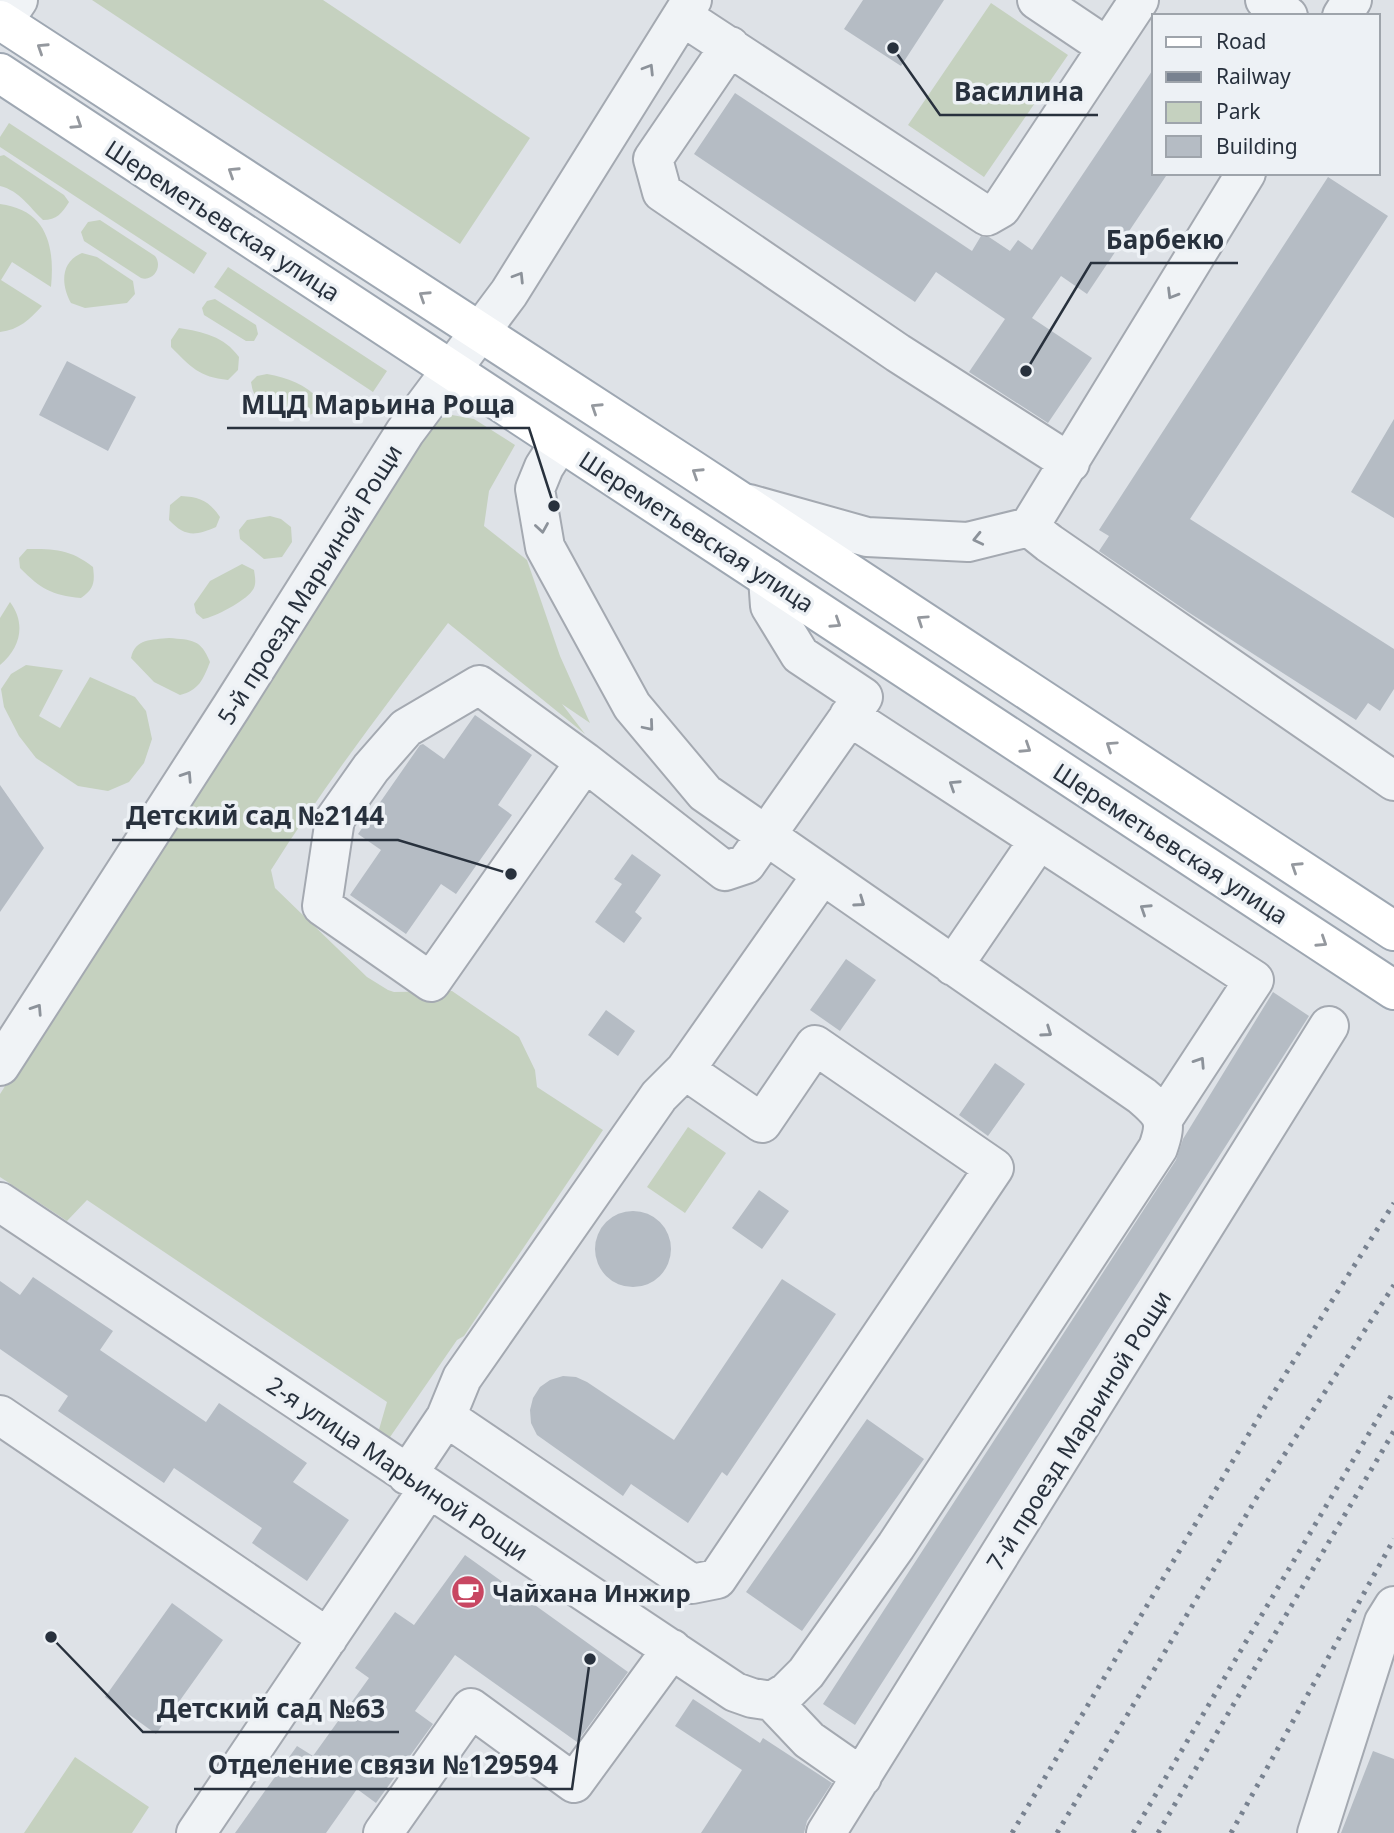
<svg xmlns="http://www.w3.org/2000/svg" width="1394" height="1833" font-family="'Noto Sans',sans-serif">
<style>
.green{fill:#c5d1bf}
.building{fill:#b5bcc4}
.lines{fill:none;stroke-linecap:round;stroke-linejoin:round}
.minor-casing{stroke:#a4a9b1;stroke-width:42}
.major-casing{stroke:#9ea7b2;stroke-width:42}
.minor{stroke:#f0f3f6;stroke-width:38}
.major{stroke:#fff;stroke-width:38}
.rail{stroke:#788290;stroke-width:5;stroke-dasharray:3.5 7;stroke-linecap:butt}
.oneway{stroke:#94989e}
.oneway2{stroke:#8c929a}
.labels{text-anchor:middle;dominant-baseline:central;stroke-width:7;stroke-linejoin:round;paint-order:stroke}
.street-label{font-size:24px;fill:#28313d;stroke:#edf1f5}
.poi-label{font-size:24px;font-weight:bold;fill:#28313d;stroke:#edf1f5;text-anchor:start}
.leader{fill:none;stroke:#28313d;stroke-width:2.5}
.callout-dot{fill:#28313d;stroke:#edf1f5;stroke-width:2.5}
.callout-label{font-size:26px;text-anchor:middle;font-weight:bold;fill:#28313d;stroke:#edf1f5;stroke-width:7;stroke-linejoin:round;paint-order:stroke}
</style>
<rect width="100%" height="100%" fill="#dee2e7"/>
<path class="green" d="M92,0H323L530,138L460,244Z
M991,3L1068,55L984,177L908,125Z
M9,123L207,253L194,274L0,147V137Z
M4,155L64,195L69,202C62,213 57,220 43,220C29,207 20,191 0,186V156Z
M0,204C47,210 55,246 51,287L12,262L1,280L42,306C30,319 19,330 0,332Z
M100,220L155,256C163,266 154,282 141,278L84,241L81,232L88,222Z
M82,253L97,257L133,281L135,294L127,303L85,308L71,303C61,285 60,262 82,253Z
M228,267L387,371L373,392L214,287Z
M215,299L256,325L258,334L254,341H246L204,315L202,308L207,301Z
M179,328C203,332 224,336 239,357L238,370L228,380C199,377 191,367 171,347V340Z
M267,374C288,378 305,384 320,400C320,431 263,410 254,393C252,390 252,386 251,382L257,376Z
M452,415L474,419L515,445L489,491L484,526L527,560L560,656L590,723L562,704L585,734L448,623C387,704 325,784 271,870L275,888L367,977L388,990L394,992L452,991L519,1037L535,1070L537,1087L603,1130L464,1336L457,1340L388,1440L378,1433L387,1402L87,1200L67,1221L0,1177V1094L419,442C429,430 436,418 452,415Z
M181,496C200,497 209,501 220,517L216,527C195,536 185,537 169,520L170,505Z
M270,516L281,519L291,527L292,542L282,557L264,559L240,539L239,530L247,520Z
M27,549C55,549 70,549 93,567C95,583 94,589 81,598C51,595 41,589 20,568L19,558Z
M242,564L254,570C255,577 257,585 252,591C245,601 215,617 203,619L196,613L194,604L210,581Z
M10,602C26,623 21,648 0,665V618Z
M169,638C192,640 201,639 210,662C203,680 199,690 180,695L154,682L131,658C135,638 152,640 169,638Z
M26,665L63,670L39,716L60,728L90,677L135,697L146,711L152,739L144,763L129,782L108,791L78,786L36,758L19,736L4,707L1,689L11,674Z
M688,1127L726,1153L685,1213L647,1187Z
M75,1757L149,1807L132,1833H24Z"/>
<path class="building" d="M863,0H944L901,66L844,29Z
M1154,68V173H1168L1087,294L1061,276L1032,318L1092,358L1048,423L969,372L1005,319L936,272L915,302L694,154L735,93L972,251L981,236L989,237L1010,251L1018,240L1032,250Z
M1328,177L1388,216L1190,519L1394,649V689L1380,711L1368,703L1356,720L1188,612L1099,551L1109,536L1099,530Z
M67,361L136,397L108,451L39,415Z
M1394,419V518L1351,492Z
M475,715L532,755L498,805L512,815L456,894L441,884L406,934L350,895L381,850L358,834L420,745L423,744L444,759Z
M0,785L44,848L0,912Z
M632,854L661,875L635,912L642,918L624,943L595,922L622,884L614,879Z
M846,959L876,980L840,1031L810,1010Z
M1273,992L1309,1016L855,1725L823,1704L1176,1160L1183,1139Z
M606,1010L635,1031L618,1056L588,1035Z
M995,1063L1025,1084L988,1136L959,1115Z
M759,1190L789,1211L762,1249L732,1228Z
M595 1249a38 38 0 1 1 76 0a38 38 0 1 1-76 0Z
M33,1277L113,1331L100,1350L206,1422L219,1403L307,1463L293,1482L349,1520L307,1581L252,1543L262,1528L174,1468L164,1483L58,1411L68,1396L0,1349V1281L20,1295Z
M782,1279L836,1314L727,1476L722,1472L688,1523L631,1484L623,1496L537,1435L531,1423L530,1410L533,1398L540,1387L550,1380L563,1376L576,1377L587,1382L674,1440Z
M867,1419L924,1459L802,1631L746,1592Z
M465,1555L628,1672L577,1742L455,1655L415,1711L433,1724L376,1803L357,1789L326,1833H235L297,1746L313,1756L369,1678L355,1668L395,1612L414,1625Z
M172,1603L223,1640L156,1734L105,1697Z
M693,1699L760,1743L763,1738L832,1783L807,1821L804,1833H701L742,1770L675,1726Z
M1373,1751L1394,1759V1833H1341Z"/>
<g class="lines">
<g class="minor-casing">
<path id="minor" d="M1037,0L1107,47
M1265,0L1288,16
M682,16L987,216L1001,208L1139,0
M1342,16L1352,0
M3,22L18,0
M730,46L653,159L662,192L898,353L1070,463
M560,442L544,467L535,489L545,547L632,706L705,793L1142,1096C1163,1114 1168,1120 1158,1148L896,1546L806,1673L787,1692L772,1701
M749,504L867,537L968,542L1029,527L1246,173
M1029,527L1049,543L1394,781
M479,685L585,762L431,982L322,906L335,819L371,768L406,728Z
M849,716L1254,980L1163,1119
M585,762L725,871L746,864L863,697L800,655L770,606L768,578
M953,966L1039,840
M0,1066L232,706L405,432L509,293L692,0
M0,1202L735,1692L752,1698L772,1701L809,1740L862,1777
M0,1415L328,1638
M446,1417L692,1584L717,1579L994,1168L815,1045L762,1123L685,1070
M407,1475L446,1417L462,1378L659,1096L685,1070L822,875
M196,1833L428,1489
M383,1833L471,1708L574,1783L672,1649
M826,1833L1329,1026
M1317,1833L1384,1622L1394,1606"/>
</g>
<g class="major-casing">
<path id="major" d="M0,20L691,469L1394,931
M0,73L1394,990"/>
</g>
<use href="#minor" class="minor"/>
<use href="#major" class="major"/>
<path class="rail" d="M1012,1833L1269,1400L1394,1203
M1057,1833L1257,1497L1394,1285
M1133,1833L1394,1391
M1158,1833L1394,1431
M1231,1833L1394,1539"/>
</g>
<defs><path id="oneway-chevron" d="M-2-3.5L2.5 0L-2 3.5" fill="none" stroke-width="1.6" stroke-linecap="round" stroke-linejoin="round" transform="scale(1.75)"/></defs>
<g class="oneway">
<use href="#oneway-chevron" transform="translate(42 48) rotate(-147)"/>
<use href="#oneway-chevron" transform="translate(77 124) rotate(33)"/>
<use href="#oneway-chevron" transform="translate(233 172) rotate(-147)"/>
<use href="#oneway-chevron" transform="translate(424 296) rotate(-147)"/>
<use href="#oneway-chevron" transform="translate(596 408) rotate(-147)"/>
<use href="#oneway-chevron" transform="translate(697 473) rotate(-147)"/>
<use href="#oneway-chevron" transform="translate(922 620) rotate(-146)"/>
<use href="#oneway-chevron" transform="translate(836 623) rotate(33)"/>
<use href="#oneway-chevron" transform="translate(1111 746) rotate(-146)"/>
<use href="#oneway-chevron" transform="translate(1026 748) rotate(33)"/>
<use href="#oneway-chevron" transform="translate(1296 867) rotate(-147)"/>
<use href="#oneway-chevron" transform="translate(1322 942) rotate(33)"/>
</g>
<g class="oneway2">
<use href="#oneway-chevron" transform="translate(649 69) rotate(-58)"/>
<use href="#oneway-chevron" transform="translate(519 277) rotate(-58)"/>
<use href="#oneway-chevron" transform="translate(1172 294) rotate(121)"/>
<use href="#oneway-chevron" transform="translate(542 528) rotate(81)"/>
<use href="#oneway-chevron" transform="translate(978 539) rotate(167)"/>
<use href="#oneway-chevron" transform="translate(649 726) rotate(50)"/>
<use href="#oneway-chevron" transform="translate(187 776) rotate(-57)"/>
<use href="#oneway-chevron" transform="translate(954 785) rotate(-147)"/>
<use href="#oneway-chevron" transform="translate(860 902) rotate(35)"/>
<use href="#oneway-chevron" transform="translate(1145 909) rotate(-147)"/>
<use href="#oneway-chevron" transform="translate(37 1009) rotate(-57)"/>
<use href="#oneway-chevron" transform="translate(1047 1032) rotate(35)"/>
<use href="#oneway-chevron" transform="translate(1200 1062) rotate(-57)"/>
</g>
<defs>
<g id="cafe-disc" transform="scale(1.75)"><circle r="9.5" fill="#c84762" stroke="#edf1f5"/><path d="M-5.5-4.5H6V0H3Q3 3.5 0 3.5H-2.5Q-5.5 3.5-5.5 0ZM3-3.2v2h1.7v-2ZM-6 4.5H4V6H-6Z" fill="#fff"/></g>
</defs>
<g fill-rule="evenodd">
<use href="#cafe-disc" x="468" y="1592"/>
</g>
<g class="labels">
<g class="street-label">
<text transform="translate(223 220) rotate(33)">Шереметьевская улица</text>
<text transform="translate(697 531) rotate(33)">Шереметьевская улица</text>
<text transform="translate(309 584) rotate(-58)">5-й проезд Марьиной Рощи</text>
<text transform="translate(1171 843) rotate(33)">Шереметьевская улица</text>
<text transform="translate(1078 1430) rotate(-58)">7-й проезд Марьиной Рощи</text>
<text transform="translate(398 1468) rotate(34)">2-я улица Марьиной Рощи</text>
</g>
<g class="poi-label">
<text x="492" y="1592">Чайхана Инжир</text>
</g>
</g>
<path class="leader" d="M893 48L940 115H1098M1026 371L1091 263H1238M554 506L529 428H227M511 874L398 840H112M51 1637L143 1732H399M590 1659L572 1789H194"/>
<g class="callout-dot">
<circle cx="893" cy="48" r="7"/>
<circle cx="1026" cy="371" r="7"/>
<circle cx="554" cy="506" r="7"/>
<circle cx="511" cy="874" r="7"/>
<circle cx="51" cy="1637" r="7"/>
<circle cx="590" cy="1659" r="7"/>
</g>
<g class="callout-label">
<text x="1019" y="101">Василина</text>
<text x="1165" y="249">Барбекю</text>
<text x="378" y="414">МЦД Марьина Роща</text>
<text x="255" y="825">Детский сад №2144</text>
<text x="271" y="1718">Детский сад №63</text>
<text x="383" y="1774">Отделение связи №129594</text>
</g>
<rect x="1152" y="14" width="228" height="161" fill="#edf1f5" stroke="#9ea4ab" stroke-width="2"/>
<rect x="1166" y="37" width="35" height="10" fill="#ffffff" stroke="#9ea4ab" stroke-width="2"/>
<text x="1216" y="49" font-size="21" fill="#28313d">Road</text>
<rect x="1166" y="72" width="35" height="10" fill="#788290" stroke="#9ea4ab" stroke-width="2"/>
<text x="1216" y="84" font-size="21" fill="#28313d">Railway</text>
<rect x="1166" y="102" width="35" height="21" fill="#c5d1bf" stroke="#9ea4ab" stroke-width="2"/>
<text x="1216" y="119" font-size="21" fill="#28313d">Park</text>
<rect x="1166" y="136" width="35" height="21" fill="#b5bcc4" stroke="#9ea4ab" stroke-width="2"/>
<text x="1216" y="154" font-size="21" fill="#28313d">Building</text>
</svg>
